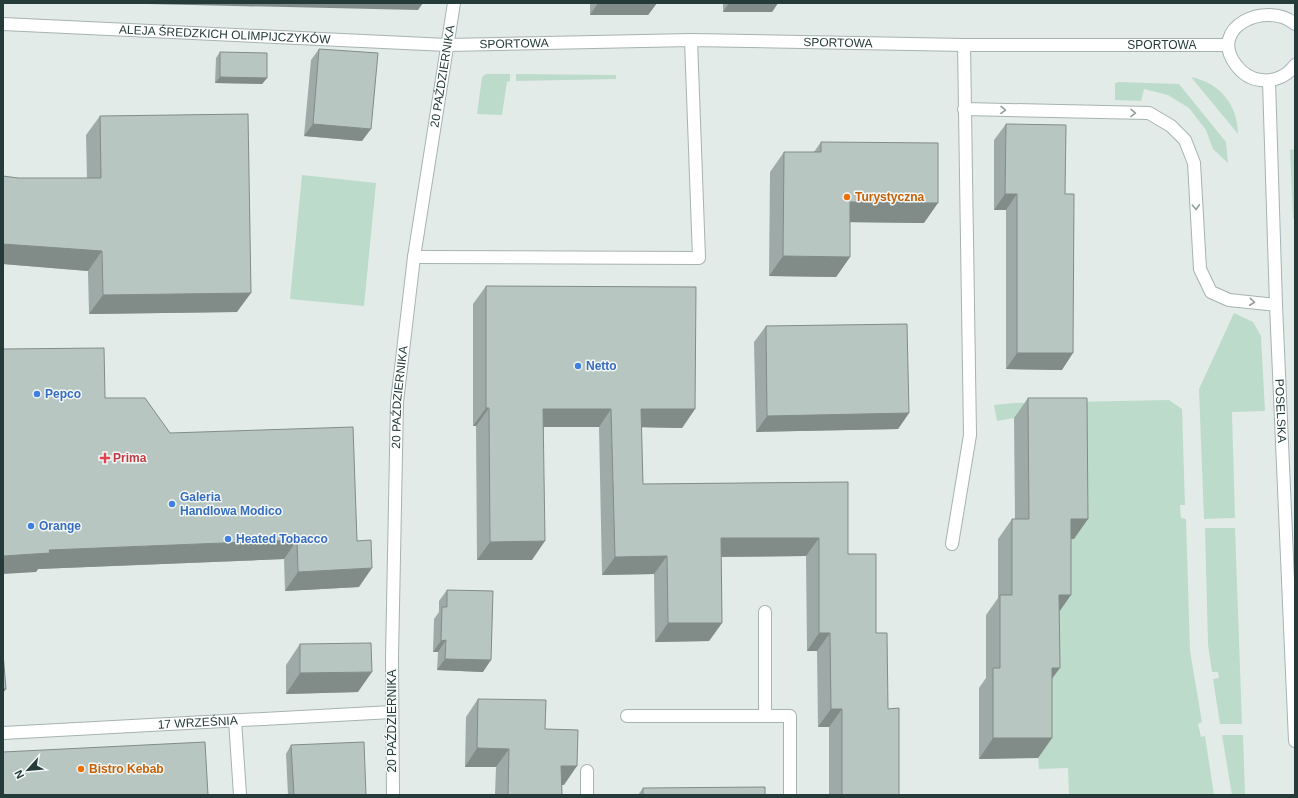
<svg xmlns="http://www.w3.org/2000/svg" width="1298" height="798" font-family="Helvetica,sans-serif">
<style>
.green{fill:#bddbca}
.lines{fill:none;stroke-linecap:round;stroke-linejoin:round}
.service-casing{stroke:#a6b3b1;stroke-width:14}
.pedestrian-casing{stroke:#a6b3b1;stroke-width:14}
.minor-casing{stroke:#a6b3b1;stroke-width:14}
.tertiary-casing{stroke:#a6b3b1;stroke-width:14}
.service{stroke:#fff;stroke-width:12}
.pedestrian{stroke:#fff;stroke-width:12}
.minor{stroke:#fff;stroke-width:12}
.tertiary{stroke:#fff;stroke-width:12}
.wall{fill:#9eaaa7}
.shaded-wall{fill:#818b88}
.building{fill:#b8c6c2;stroke:#818b88}
.oneway{stroke:#929d9c}
.food-dot{fill:#e8710a;stroke:#f3f8f6;stroke-width:1.5}
.shop-dot{fill:#3f7fe0;stroke:#f3f8f6;stroke-width:1.5}
.health-dot{fill:#e0444e;stroke:#f3f8f6;stroke-width:1.5}
.labels{text-anchor:middle;dominant-baseline:central;stroke-width:3;stroke-linejoin:round;paint-order:stroke}
.street-label{font-size:12px;fill:#243b39;stroke:#f3f8f6}
.food-label{font-size:12px;font-weight:bold;fill:#c56008;stroke:#f3f8f6;text-anchor:start}
.shop-label{font-size:12px;font-weight:bold;fill:#366cbe;stroke:#f3f8f6;text-anchor:start}
.health-label{font-size:12px;font-weight:bold;fill:#be3a42;stroke:#f3f8f6;text-anchor:start}
</style>
<rect width="100%" height="100%" fill="#e3ebe9"/>
<path class="green" d="M486,74H510V81L507,82L502,115L477,114L482,77Z
M516,74L616,75V79L516,81Z
M1191,77C1220,83 1238,105 1238,134Z
M1119,82L1179,84L1226,142L1228,163L1213,149L1206,130L1189,108L1168,95L1144,89L1141,101L1115,100V83Z
M1295,149V221L1293,218L1290,150Z
M302,175L376,183L364,306L290,299Z
M1234,313L1253,322L1261,336L1265,411L1232,412L1235,518L1204,519L1199,389Z
M1169,400L1182,409L1185,505H1180L1181,518L1186,519L1190,651L1202,722L1198,724L1201,737L1205,736L1214,795H1069L1068,768L1039,769L1038,758L1057,539H1074L1014,418L997,421L994,405L1014,403Z
M1205,528H1235L1242,724H1220L1213,679L1219,678L1218,672H1212L1208,645Z
M1222,735H1243L1245,795H1232Z"/>
<g class="lines">
<g class="service-casing">
<path id="service" d="M964,109L1149,113L1171,126L1185,140L1194,163L1200,269L1211,292L1229,300L1276,305
M414,257L699,258L691,40
M952,544L970,435L964,45
M765,612V716
M627,716H790V795
M235,720L240,795
M587,795V771"/>
</g>
<g class="pedestrian-casing">
<g id="pedestrian">
<path id="s1" d="M3,24L447,45"/>
</g>
</g>
<g class="minor-casing">
<g id="minor">
<path id="s2" d="M447,45L691,40L964,45H1228"/>
<path id="s3" d="M3,733L392,712"/>
<path id="s4" d="M393,795L392,658L397,402L414,257L454,3"/>
</g>
</g>
<g class="tertiary-casing">
<g id="tertiary">
<path d="M1295,24C1267,0 1207,27 1236,65C1242,73 1250,79 1261,80C1274,82 1287,76 1295,65"/>
<path id="s5" d="M1269,81L1276,305L1295,741"/>
</g>
</g>
<use href="#service" class="service"/>
<use href="#pedestrian" class="pedestrian"/>
<use href="#minor" class="minor"/>
<use href="#tertiary" class="tertiary"/>
</g>
<path class="wall" d="M590,3H657L648,15H590Z
M723,3H778L772,12H723Z
M319,49L362,141L304,136L311,60Z
M220,52L267,78L262,84L215,83L216,58Z
M100,116L237,312L89,314L88,271L3,264V176L18,178H87L86,135Z
M1006,124L1065,194L1062,370L1006,369V210H994V140Z
M821,142L924,223L850,222V257L836,277L769,276L770,172L784,152H814Z
M486,286L695,409L682,428L641,427L643,484L848,482V554L876,633L888,709L899,795H829V727H818L817,651H807L806,556L721,557L722,623L709,641L655,642L654,574L602,575L599,427H544L532,560H477L476,426H473V304Z
M766,326L909,413L898,429L756,432L754,342Z
M105,398L170,433L359,587L285,591L284,559L38,569L36,572Z
M1028,398L1074,539H1071L1059,612L1052,678V738L1038,758L979,759V688L986,678V615L998,598V539L1012,519H1015L1014,418Z
M447,590L483,672L437,670L438,652H433L434,619L439,612V601Z
M300,644L358,692L286,694V665Z
M478,699L545,729L564,785H562V795H495L496,767H465L466,717Z
M291,745L366,795H288L286,754Z
M643,788L765,795H638Z"/>
<path class="shaded-wall" d="M104,3H423L418,10Z
M598,3H657L648,15H590Z
M729,3H778L772,12H723Z
M220,77L267,78L262,84L215,83Z
M313,124L371,129L362,141L304,136Z
M1005,194H1017L1006,210H994Z
M850,202L938,203L924,223L836,222Z
M3,244L102,251L88,271L3,264Z
M783,256L850,257L836,277L769,276Z
M251,293L237,312L89,314L103,295Z
M1017,353H1073L1062,370L1006,369Z
M486,408H489L476,426H473Z
M543,409H611L599,427H531Z
M641,409H695L682,428L628,427Z
M909,413L898,429L756,432L767,416Z
M1071,519H1088L1074,539H1057Z
M721,538H819L806,556L709,557Z
M297,540L284,559L38,569L36,572L3,574V556L49,550Z
M545,541L532,560H477L490,542Z
M667,556L654,574L602,575L615,557Z
M372,568L359,587L285,591L298,572Z
M1059,595H1071L1057,615Z
M668,623H722L709,641L655,642Z
M819,633H830L817,651H807Z
M446,640L438,652H433L441,641Z
M445,659L491,660L483,672L437,670Z
M1052,668H1060L1045,688Z
M372,672L358,692L286,694L300,673Z
M3,689H6L3,693Z
M831,709H842L829,727H818Z
M993,738H1052L1038,758L979,759Z
M477,748L509,749L496,767H465Z
M561,766H577L564,785L548,784Z"/>
<path class="building" d="M319,49L378,53L371,129L313,124Z
M220,52L267,53V78L220,77Z
M248,114L251,293L103,295L102,251L3,244V176L18,178H101L100,116Z
M1006,124L1066,125L1065,194H1074L1073,353H1017V194H1005Z
M821,142L938,143V203L850,202V257L783,256L784,152H821Z
M486,286L696,287L695,409H641L643,484L848,482V554H876V633H887L888,709L899,708V795H842V709H831L830,633H819V538H721L722,623H668L667,556L615,557L611,409H543L545,541L490,542L489,408H486Z
M907,324L909,413L767,416L766,326Z
M104,348L105,398H145L170,433L353,427L357,541L371,540L372,568L298,572L297,540L49,550L50,553L3,556V349Z
M1028,398H1087L1088,519H1071V595H1059L1060,668H1052V738H993V668H1000V595H1012V519H1029Z
M447,590L493,591L491,660L445,659L446,640L441,641L442,607H447Z
M371,643L372,672L300,673V644Z
M3,653L6,689H3Z
M478,699L546,700L545,729L578,730L577,766H561L562,795H508L509,749L477,748Z
M205,742L208,795H3V752Z
M364,742L366,795H294L291,745Z
M765,787V795H643V788Z"/>
<defs><path id="oneway-chevron" d="M-2-3.5L2.5 0L-2 3.5" fill="none" stroke-width="1.6" stroke-linecap="round" stroke-linejoin="round"/></defs>
<g class="oneway">
<use href="#oneway-chevron" transform="translate(1003 110) rotate(1)"/>
<use href="#oneway-chevron" transform="translate(1133 113) rotate(1)"/>
<use href="#oneway-chevron" transform="translate(1196 207) rotate(87)"/>
<use href="#oneway-chevron" transform="translate(1252 302) rotate(6)"/>
</g>
<g class="food-dot">
<circle cx="847" cy="197" r="4"/>
<circle cx="81" cy="769" r="4"/>
</g>
<g class="shop-dot">
<circle cx="578" cy="366" r="4"/>
<circle cx="37" cy="394" r="4"/>
<circle cx="172" cy="504" r="4"/>
<circle cx="31" cy="526" r="4"/>
<circle cx="228" cy="539" r="4"/>
</g>
<path class="health-dot" d="M103 452h4v4h4v4h-4v4h-4v-4h-4v-4h4z"/>
<g class="labels">
<g class="street-label">
<text stroke="none"><textPath href="#s1" startOffset="222">ALEJA ŚREDZKICH OLIMPIJCZYKÓW</textPath></text>
<text stroke="none"><textPath href="#s2" startOffset="391">SPORTOWA</textPath></text>
<text stroke="none"><textPath href="#s2" startOffset="67">SPORTOWA</textPath></text>
<text stroke="none"><textPath href="#s2" startOffset="715">SPORTOWA</textPath></text>
<text stroke="none"><textPath href="#s4" startOffset="722">20 PAŹDZIERNIKA</textPath></text>
<text stroke="none"><textPath href="#s4" startOffset="398">20 PAŹDZIERNIKA</textPath></text>
<text stroke="none"><textPath href="#s5" startOffset="330">POSELSKA</textPath></text>
<text transform="translate(392 721) rotate(-90)">20 PAŹDZIERNIKA</text>
<text stroke="none"><textPath href="#s3" startOffset="195">17 WRZEŚNIA</textPath></text>
</g>
<g class="food-label">
<text x="855" y="197">Turystyczna</text>
<text x="89" y="769">Bistro Kebab</text>
</g>
<g class="shop-label">
<text x="586" y="366">Netto</text>
<text x="45" y="394">Pepco</text>
<text x="180" y="497">Galeria<tspan x="180" dy="14">Handlowa Modico</tspan></text>
<text x="39" y="526">Orange</text>
<text x="236" y="539">Heated Tobacco</text>
</g>
<g class="health-label">
<text x="113" y="458">Prima</text>
</g>
</g>
<rect width="1298" height="798" fill="none" stroke="#243b39" stroke-width="8"/>
<g transform="translate(28 770) rotate(243)" stroke="#f3f8f6" stroke-width="3" paint-order="stroke">
<path d="M0-3L7 15L0 10L-7 15Z" fill="#243b39"/>
<text y="-6" font-size="11" font-weight="bold" text-anchor="middle" fill="#243b39">N</text>
</g>
</svg>
